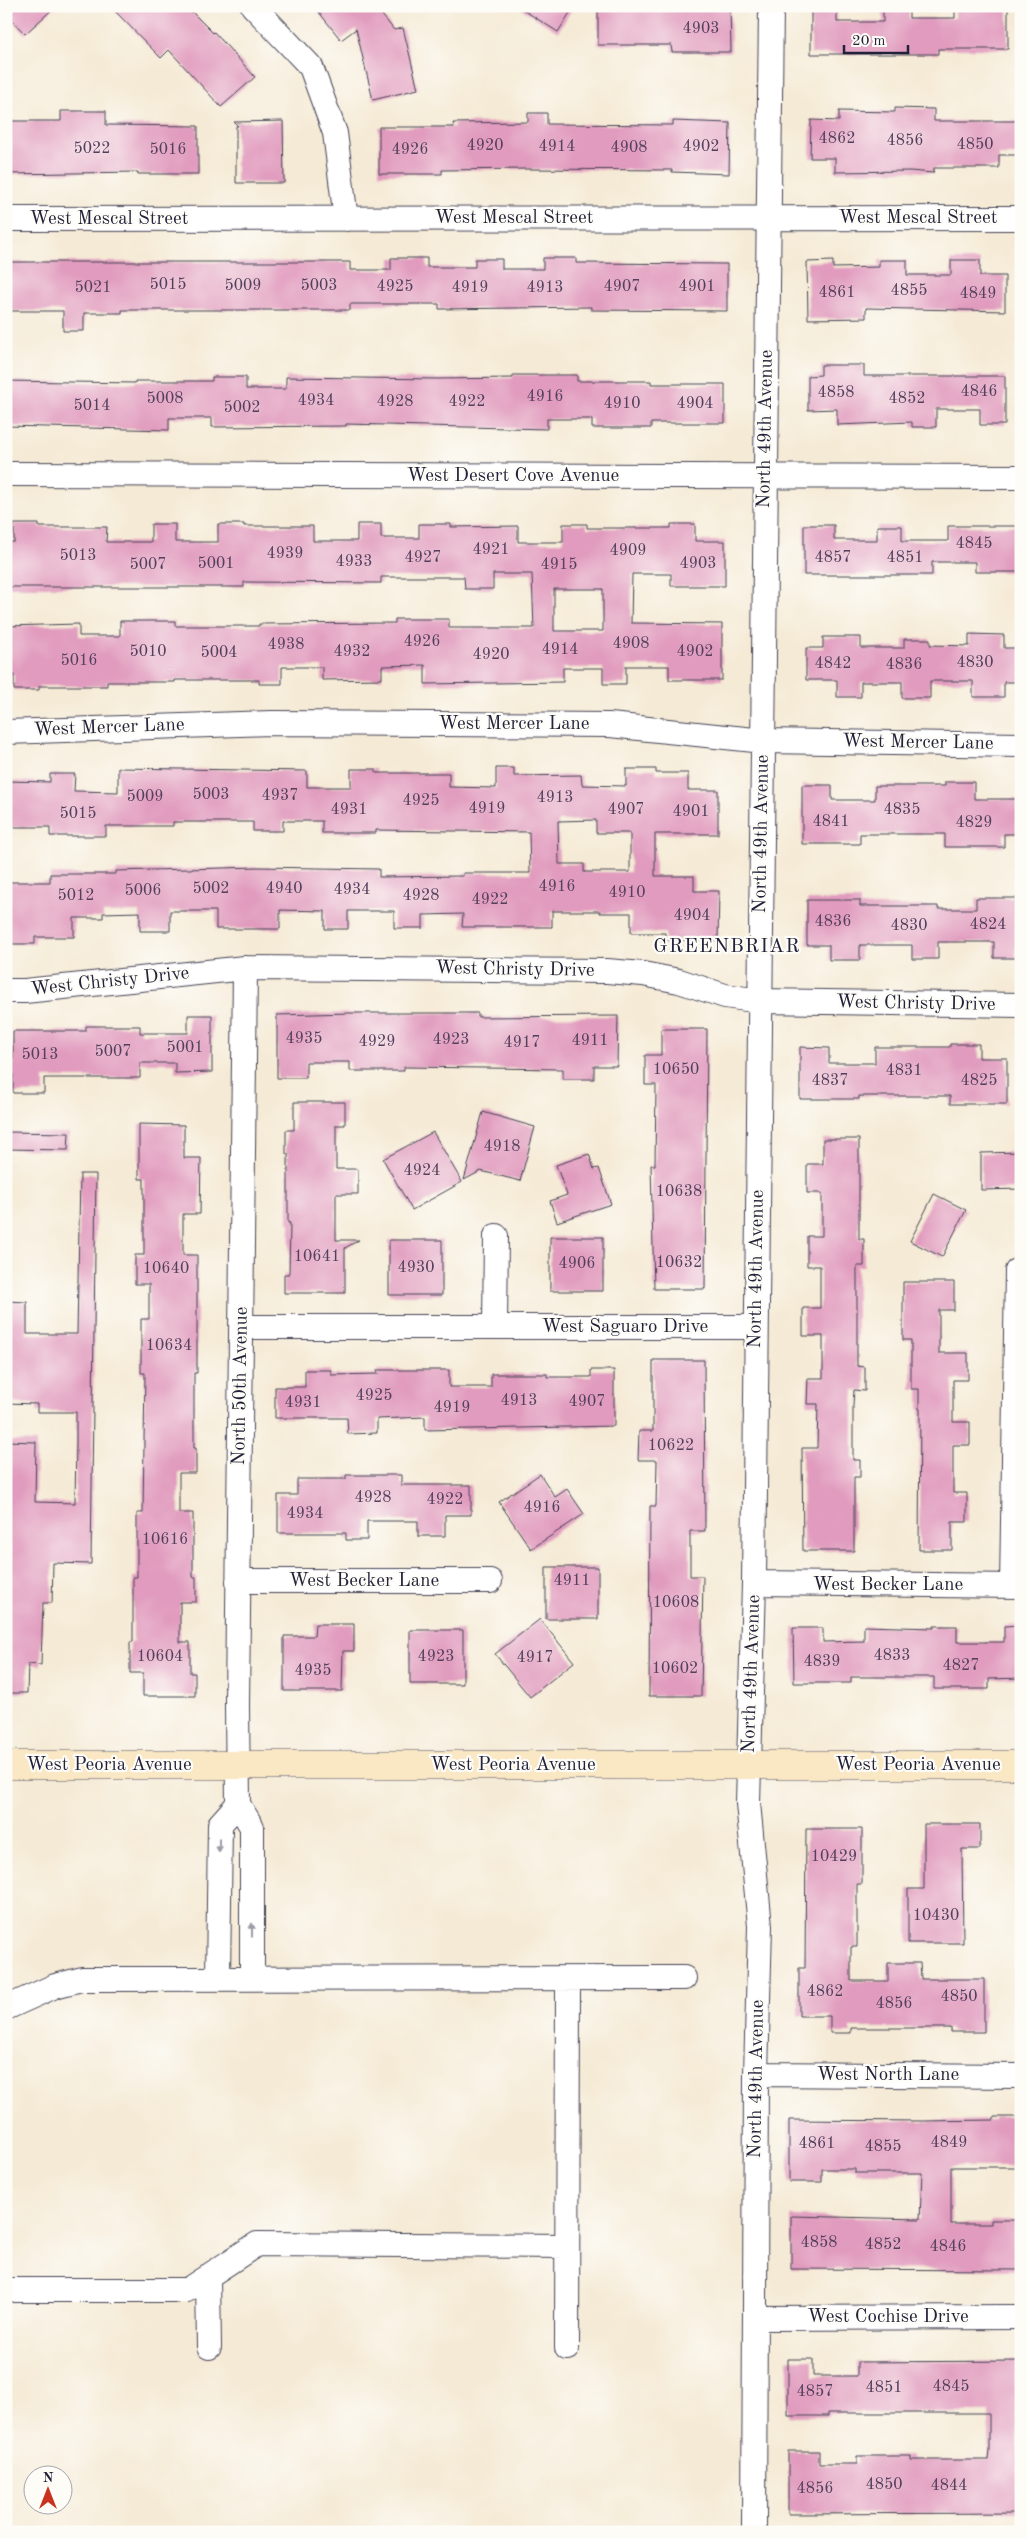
<svg xmlns="http://www.w3.org/2000/svg" width="1027" height="2538" font-family="'Old Standard TT',serif">
<style>
.building{fill:#e19bbe;fill-rule:evenodd}
.lines{fill:none;stroke-linecap:round;stroke-linejoin:round}
.street-casing{stroke:#424052;stroke-width:26}
.secondary-casing{stroke:#424052;stroke-width:29}
.street{stroke:#fff;stroke-width:24}
.secondary{stroke:#fae7c3;stroke-width:28}
.oneway{fill:#9c9ca7}
.labels{text-anchor:middle;dominant-baseline:central;stroke-width:4.5;stroke-linejoin:round;paint-order:stroke}
.number-label{font-size:16px;fill:#52405c}
.street-label{font-size:19px;fill:#22223b;stroke:#fdfcf7}
.neighbourhood-label{font-size:20px;letter-spacing:1px;fill:#22223b;stroke:#fdfcf7}
</style>
<rect width="100%" height="100%" fill="#fdfcf7"/>
<filter id="ink" filterUnits="userSpaceOnUse"><feTurbulence type="fractalNoise" baseFrequency=".02" numOctaves="2"/><feDisplacementMap in="SourceGraphic" scale="10" xChannelSelector="R" yChannelSelector="G"/><feConvolveMatrix kernelMatrix="1 2 1 2 8 2 1 2 1" color-interpolation-filters="sRGB"/></filter>
<filter id="wash" filterUnits="userSpaceOnUse"><feTurbulence type="fractalNoise" baseFrequency=".0096" numOctaves="4" result="noise"/><feDisplacementMap in="SourceGraphic" scale="20" xChannelSelector="R" yChannelSelector="G"/><feGaussianBlur stdDeviation="1.12" result="paint"/><feColorMatrix in="noise" values="0 0 0 0 0 0 0 0 0 0 0 0 0 0 0 0 0 1.4 0 .05"/><feComposite in="paint" operator="in"/></filter>
<g filter="url(#wash)">
<rect width="100%" height="100%" fill="#f5ead5"/>
<g id="blocks">
<path class="building" d="M6,6H56L25,34L6,14Z
M110,6H186L213,33L214,32L255,77L221,107L169,50L161,58Z
M314,6H375L394,30L403,28L418,89L373,100L356,29L341,40Z
M517,6H574L558,32Z
M598,6H730L731,52H672L671,45H598Z
M811,6H837V22H883V6H909V18H955V7H1008V49H938V54H811Z
M895,108L934,109V121H1021V155H999V168H934L933,173L910,171L835,172V158H810L811,120L839,121V111L895,112Z
M61,111H106V125L198,126V174H138V172L6,174V121H61Z
M528,113H547V124L673,125V121L730,123L729,174L672,172V170L527,169L442,170V174H379V127H454L453,123L528,122Z
M283,121L284,183H236V126H238L234,122Z
M391,258H427V267H475V259H502V269H543V258H576V263L727,264V311L591,310V307L439,309V304H350V310H122V313H84V331H63V311H6V262H350V270H391Z
M879,260H907V275H951V260H980V276H1005V311L866,308V318L808,319L807,262L833,261V268L879,267Z
M821,365H864V376H1005V425H980V409H936V427H912V422L837,425V409L808,410V376L821,375Z
M513,375H577V381H651V384H725V423H651V428H592V419H547V429L346,424V426L212,427V418H169V430L6,426V381L135,383V381H212V377H246V389H286V377L437,379L513,378Z
M14,524H39V527H107L106,542H151V524H175V542H218V524H244V526H313V541H357V524H381V538H419V524H451V527L518,526V542H563V524H587V528H671V524H695V541H725V586H671V574H632L631,623L722,624V680H669V666H626V684H603V668H563V682L425,684V665L382,666V679L322,680V667H282V684H259V680H175V682H107V686H39V690H14V674H6V626L79,624V636H120V621H175V626H259V624L395,623V619H449V628H534L532,574H493V589H465L464,577H381V583L244,582V587H6V542H14ZM554,589H603V631H554Z
M804,525H834V540H877V526H902V541H948V526H1021V572H975V562H932V575H804Z
M969,634L1004,635V648H1021V682H1004V697H973V681H930V698H902V682H861V697H837V680H806V648H823V637H861V648H904V639H930V645L969,646Z
M118,768L307,771V787H351V769H376V773H449V787L496,788V768H514V776L581,775L582,785L626,786V769H656V773H688V790H718V834H655V876H694V891H719L718,940H665V933H631V913H600V911H552V927H462L463,914L423,915V928H394V911H348V929H325V911L280,910V929H216V911H170V931H140V912L103,913V918H74V937H35V944H6V882H50V874H116V871L257,867L379,869V877L463,876V873H530L529,832L376,830V833H322V821H283V831H253V822H173V826H106V836H50V827H6V781L50,782V774H75L74,791L118,792ZM596,820V833H630V872H584V864H559L558,821Z
M945,782H974V799H1021V834H1004V847H945V834H860V844H802V785H832V800H875V786H945Z
M976,898H1016V958H994V942H938V959H912V945H860V960H829V945H807V900H860V906H938V909H976Z
M350,1013H478V1017L618,1016L617,1066H594V1079H563V1069L404,1067V1071H350V1062H306V1078H277V1015Z
M188,1015H212V1072L175,1073V1063H140V1078H44V1093H13V1031H86V1026H140V1033H188Z
M661,1029H707L705,1289H654L651,1165H655L656,1085H645V1055H661Z
M950,1044H979V1058H1007V1104H950V1096H859V1099H800V1047L829,1048V1063H875V1047H950Z
M294,1102H345V1125H336V1169H358V1194H336V1240H359L345,1248V1293H284V1274H289L290,1223H288V1154H286V1130H294Z
M483,1112L535,1127L520,1181L481,1171L464,1180Z
M139,1124L184,1125V1158H201L200,1214H183V1255H197V1373H194V1448H196V1473H179V1513H193V1577H196V1602H180V1642H190V1673H195V1696H143V1673H130V1642H133V1577H137V1513H143L145,1373H141V1319H149V1284H135V1255H144V1179H139Z
M6,1132L69,1133L68,1150L6,1149Z
M433,1132L462,1182L412,1210L383,1159Z
M823,1139H859V1239H864V1266H857V1366L865,1367V1391L854,1390L853,1405V1460H860V1477H854V1551H803L802,1448H817L818,1404H807L808,1378H823V1336H803V1308H820V1266H807V1236H822V1193H807V1164H823Z
M1021,1152V1189L981,1190V1153Z
M589,1154L594,1169L599,1168L611,1204L557,1222L550,1201L567,1195L556,1165Z
M80,1174H96L91,1564L53,1563L52,1603H43L41,1665L28,1664L27,1693H6V1441L36,1442L35,1502L75,1503L76,1442V1412H37V1404L6,1403V1301L27,1302V1334H77Z
M934,1194L966,1210L942,1257L910,1241Z
M550,1237H603V1291H550Z
M389,1240H442V1295H389Z
M903,1282H954V1310H939V1353H968V1380H953V1422H970V1445H953V1493H967V1522H952V1550H919L920,1409H919V1389H911V1340H903Z
M653,1360H704L705,1531H690V1576H703L701,1696H649L650,1506H656L657,1460H638L639,1431H653Z
M305,1370H331V1375L378,1374L377,1370H449V1387H491V1374H547V1377H591V1370H614V1426L425,1430V1417L377,1419V1433L348,1434L347,1418H275V1387H305Z
M540,1474L555,1497L567,1489L584,1514L531,1549L499,1502Z
M346,1475H401V1485H471V1515H445V1536H418V1521H367V1540H346V1533H278V1495H297V1479H346Z
M546,1567H598V1619H546Z
M540,1619L574,1662L530,1697L495,1654Z
M315,1624H354V1651H343L342,1691H284V1636H314Z
M1021,1625V1678L989,1679V1689H934V1677H851V1683H794L793,1628H823V1642L864,1641V1626L934,1628V1626H957V1642H1004V1626Z
M410,1630H463V1684H410Z
M924,1824H980V1849H962L963,1943H908V1889H924Z
M806,1829H862V1884H857V1947H851V1981H888V1963H920L921,1979H984V2032H951V2028H851V2033H830V2016H799V1968H805Z
M994,2117H1017V2135H1021V2167H951V2224H991V2220H1021V2270L791,2269V2216L920,2219L922,2173H855V2169H822V2182H789V2120L922,2121L994,2120Z
M788,2359H813V2376H857V2362L1021,2361V2409H1019L1018,2424L1021,2513L788,2514V2451H819V2464H857V2456H911V2460H988L989,2450V2413H828V2416H788Z"/>
</g>
</g>
<g filter="url(#ink)">
<use href="#blocks" fill-opacity="0" stroke="#424052" stroke-width="1"/>
<g class="lines">
<g class="street-casing">
<path id="street" d="M253,6L311,67L335,133L346,219
M6,219L1021,218
M6,474L1021,477
M6,732L272,723L610,725L764,741L1021,745
M245,968L237,1705L238,1804L252,1827V1979
M6,991H25L245,968L607,971L643,974L679,981L725,996L760,1001L1021,1005
M242,1327H756
M495,1327L496,1236
M238,1581H490
M754,1583L1021,1586
M1012,1586L1017,1271
M218,1979L220,1824L238,1804
M6,2008L55,1986L82,1979L684,1978
M756,2074L1021,2076
M208,2276L209,2347
M6,2290H187L257,2244L567,2246
M755,2318L1021,2317
M567,2348L568,1979
M754,2532L756,2074L760,1926L748,1803L754,1583L771,6"/>
</g>
<g class="secondary-casing">
<path id="secondary" d="M6,1765H1021"/>
</g>
<use href="#street" class="street"/>
<use href="#secondary" class="secondary"/>
</g>
<defs><path id="oneway-solid" d="M-6-.8H1V-3.2L6.5 0L1 3.2V.8H-6Z" transform="scale(1.25)"/></defs>
<g class="oneway">
<use href="#oneway-solid" transform="translate(219 1845) rotate(90)"/>
<use href="#oneway-solid" transform="translate(252 1930) rotate(-90)"/>
</g>
</g>
<g class="labels">
<g class="number-label">
<text x="701" y="29">4903</text>
<text x="837" y="139">4862</text>
<text x="905" y="141">4856</text>
<text x="975" y="145">4850</text>
<text x="485" y="146">4920</text>
<text x="557" y="147">4914</text>
<text x="701" y="147">4902</text>
<text x="629" y="148">4908</text>
<text x="92" y="149">5022</text>
<text x="168" y="150">5016</text>
<text x="410" y="150">4926</text>
<text x="168" y="285">5015</text>
<text x="243" y="286">5009</text>
<text x="319" y="286">5003</text>
<text x="395" y="287">4925</text>
<text x="622" y="287">4907</text>
<text x="697" y="287">4901</text>
<text x="93" y="288">5021</text>
<text x="470" y="288">4919</text>
<text x="545" y="288">4913</text>
<text x="909" y="291">4855</text>
<text x="837" y="293">4861</text>
<text x="978" y="294">4849</text>
<text x="979" y="392">4846</text>
<text x="836" y="393">4858</text>
<text x="545" y="397">4916</text>
<text x="165" y="399">5008</text>
<text x="907" y="399">4852</text>
<text x="316" y="401">4934</text>
<text x="395" y="402">4928</text>
<text x="467" y="402">4922</text>
<text x="622" y="404">4910</text>
<text x="695" y="404">4904</text>
<text x="92" y="406">5014</text>
<text x="242" y="408">5002</text>
<text x="974" y="544">4845</text>
<text x="491" y="550">4921</text>
<text x="628" y="551">4909</text>
<text x="285" y="554">4939</text>
<text x="78" y="556">5013</text>
<text x="423" y="558">4927</text>
<text x="833" y="558">4857</text>
<text x="905" y="558">4851</text>
<text x="354" y="562">4933</text>
<text x="216" y="564">5001</text>
<text x="698" y="564">4903</text>
<text x="148" y="565">5007</text>
<text x="559" y="565">4915</text>
<text x="422" y="642">4926</text>
<text x="631" y="644">4908</text>
<text x="286" y="645">4938</text>
<text x="560" y="650">4914</text>
<text x="148" y="652">5010</text>
<text x="352" y="652">4932</text>
<text x="695" y="652">4902</text>
<text x="219" y="653">5004</text>
<text x="491" y="655">4920</text>
<text x="79" y="661">5016</text>
<text x="975" y="663">4830</text>
<text x="833" y="664">4842</text>
<text x="904" y="665">4836</text>
<text x="211" y="795">5003</text>
<text x="280" y="796">4937</text>
<text x="145" y="797">5009</text>
<text x="555" y="798">4913</text>
<text x="421" y="801">4925</text>
<text x="487" y="809">4919</text>
<text x="349" y="810">4931</text>
<text x="626" y="810">4907</text>
<text x="902" y="810">4835</text>
<text x="691" y="812">4901</text>
<text x="78" y="814">5015</text>
<text x="831" y="822">4841</text>
<text x="974" y="823">4829</text>
<text x="557" y="887">4916</text>
<text x="211" y="889">5002</text>
<text x="284" y="889">4940</text>
<text x="352" y="890">4934</text>
<text x="143" y="891">5006</text>
<text x="627" y="893">4910</text>
<text x="76" y="896">5012</text>
<text x="421" y="896">4928</text>
<text x="490" y="900">4922</text>
<text x="692" y="916">4904</text>
<text x="833" y="922">4836</text>
<text x="988" y="925">4824</text>
<text x="909" y="926">4830</text>
<text x="304" y="1039">4935</text>
<text x="451" y="1040">4923</text>
<text x="590" y="1041">4911</text>
<text x="377" y="1042">4929</text>
<text x="522" y="1043">4917</text>
<text x="185" y="1048">5001</text>
<text x="113" y="1052">5007</text>
<text x="40" y="1055">5013</text>
<text x="676" y="1070">10650</text>
<text x="904" y="1071">4831</text>
<text x="830" y="1081">4837</text>
<text x="979" y="1081">4825</text>
<text x="502" y="1147">4918</text>
<text x="422" y="1171">4924</text>
<text x="679" y="1192">10638</text>
<text x="317" y="1257">10641</text>
<text x="679" y="1263">10632</text>
<text x="577" y="1264">4906</text>
<text x="416" y="1268">4930</text>
<text x="166" y="1269">10640</text>
<text x="169" y="1346">10634</text>
<text x="374" y="1396">4925</text>
<text x="519" y="1401">4913</text>
<text x="587" y="1402">4907</text>
<text x="303" y="1403">4931</text>
<text x="452" y="1408">4919</text>
<text x="671" y="1446">10622</text>
<text x="373" y="1498">4928</text>
<text x="445" y="1500">4922</text>
<text x="542" y="1508">4916</text>
<text x="305" y="1514">4934</text>
<text x="165" y="1540">10616</text>
<text x="572" y="1581">4911</text>
<text x="676" y="1603">10608</text>
<text x="892" y="1656">4833</text>
<text x="160" y="1657">10604</text>
<text x="436" y="1657">4923</text>
<text x="535" y="1658">4917</text>
<text x="822" y="1662">4839</text>
<text x="961" y="1666">4827</text>
<text x="675" y="1669">10602</text>
<text x="313" y="1671">4935</text>
<text x="834" y="1857">10429</text>
<text x="936" y="1916">10430</text>
<text x="825" y="1992">4862</text>
<text x="959" y="1997">4850</text>
<text x="894" y="2004">4856</text>
<text x="949" y="2143">4849</text>
<text x="817" y="2144">4861</text>
<text x="883" y="2147">4855</text>
<text x="819" y="2243">4858</text>
<text x="883" y="2245">4852</text>
<text x="948" y="2247">4846</text>
<text x="951" y="2387">4845</text>
<text x="884" y="2388">4851</text>
<text x="815" y="2392">4857</text>
<text x="884" y="2485">4850</text>
<text x="949" y="2486">4844</text>
<text x="815" y="2489">4856</text>
</g>
<g class="street-label">
<text x="514" y="218">West Mescal Street</text>
<text x="918" y="218">West Mescal Street</text>
<text x="109" y="219">West Mescal Street</text>
<text transform="translate(766 429) rotate(-89)">North 49th Avenue</text>
<text x="513" y="476">West Desert Cove Avenue</text>
<text x="514" y="724">West Mercer Lane</text>
<text transform="translate(109 728) rotate(-2)">West Mercer Lane</text>
<text transform="translate(918 743) rotate(1)">West Mercer Lane</text>
<text transform="translate(762 834) rotate(-89)">North 49th Avenue</text>
<text transform="translate(515 970) rotate(1)">West Christy Drive</text>
<text transform="translate(110 982) rotate(-6)">West Christy Drive</text>
<text transform="translate(916 1004) rotate(1)">West Christy Drive</text>
<text transform="translate(757 1269) rotate(-89)">North 49th Avenue</text>
<text x="625" y="1327">West Saguaro Drive</text>
<text transform="translate(241 1386) rotate(-89)">North 50th Avenue</text>
<text x="364" y="1581">West Becker Lane</text>
<text x="888" y="1585">West Becker Lane</text>
<text transform="translate(752 1674) rotate(-88)">North 49th Avenue</text>
<text x="109" y="1765">West Peoria Avenue</text>
<text x="513" y="1765">West Peoria Avenue</text>
<text x="918" y="1765">West Peoria Avenue</text>
<text x="888" y="2075">West North Lane</text>
<text transform="translate(757 2079) rotate(-89)">North 49th Avenue</text>
<text x="888" y="2317">West Cochise Drive</text>
</g>
<g class="neighbourhood-label">
<text x="727" y="947">GREENBRIAR</text>
</g>
</g>
<rect width="1027" height="2538" fill="none" stroke="#fdfcf7" stroke-width="25"/>
<g transform="translate(48 2490)"><circle r="24" fill="#fdfcf7" stroke="#a5a5ac"/>
<path d="M0-4L9 19L0 12L-9 19Z" fill="#c8321e"/>
<text y="-8" font-size="14" font-weight="bold" text-anchor="middle" fill="#22223b">N</text>
</g>
<path d="M844 45v8h64v-8" fill="none" stroke="#22223b" stroke-width="2.5"/>
<text x="852" y="45" font-size="15" fill="#22223b" stroke="#fdfcf7" stroke-width="4" paint-order="stroke">20 m</text>
</svg>
